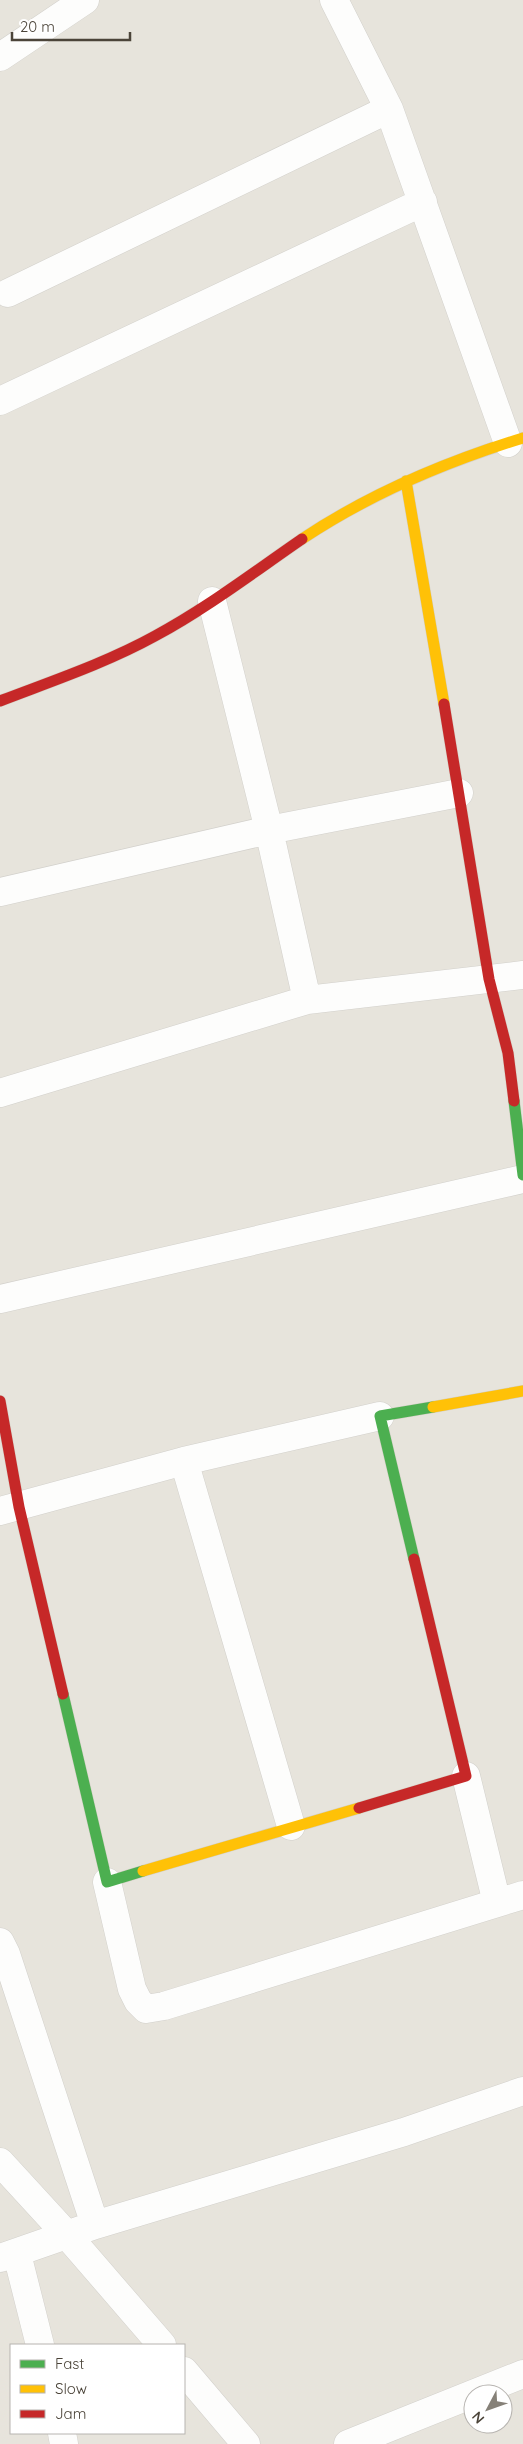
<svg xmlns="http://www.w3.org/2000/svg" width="523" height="2444" font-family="Quicksand,sans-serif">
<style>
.residential{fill:#e7e4dc;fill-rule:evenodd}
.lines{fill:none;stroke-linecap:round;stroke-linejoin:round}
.street-casing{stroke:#d2d0cb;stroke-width:29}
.fast-casing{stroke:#d3cfc5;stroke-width:12}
.slow-casing{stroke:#d3cfc5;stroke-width:12}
.jam-casing{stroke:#d3cfc5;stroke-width:12}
.street{stroke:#fdfdfc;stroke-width:28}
.fast{stroke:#4caf50;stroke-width:11}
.slow{stroke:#ffc107;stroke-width:11}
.jam{stroke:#c62828;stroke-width:11}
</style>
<rect width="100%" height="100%" fill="#f4f2ee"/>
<path class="residential" d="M0,0H523V2444H0ZM11,2345H184V2433H11ZM473,2394H503V2424H473Z"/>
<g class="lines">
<g class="street-casing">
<path id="street" d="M334,0L389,109L508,443
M0,57L85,0
M8,293L389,109
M0,401L423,202
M212,601L269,830L307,1000
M0,892L269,830L459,793
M0,1093L307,1000L523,975
M0,1299L523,1179
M184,1461L291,1826
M0,1511L184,1461L380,1416
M466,1776L497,1903
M107,1882L132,1989L138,2001L146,2009L164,2006L523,1895
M0,1942L6,1954L95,2225
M0,2162L67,2235L162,2345
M17,2254L40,2345
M0,2258L95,2225L404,2132L523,2091
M184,2371L246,2444
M62,2433L64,2444
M348,2444L523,2374"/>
</g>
<g class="fast-casing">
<path id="fast" d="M514,1101L523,1175
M414,1559L380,1416L433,1407
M63,1694L107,1882L143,1871"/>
</g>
<g class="slow-casing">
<path id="slow" d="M406,481L444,704
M302,539C371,493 445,462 523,438
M433,1407L523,1391
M143,1871L359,1808"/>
</g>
<g class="jam-casing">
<path id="jam" d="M0,701C52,681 106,663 155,636C207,608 254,572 302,539
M444,704L489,979L508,1053L514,1101
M0,1401L19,1507L63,1694
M359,1808L466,1776L414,1559"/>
</g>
<use href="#street" class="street"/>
<use href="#fast" class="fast"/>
<use href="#slow" class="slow"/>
<use href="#jam" class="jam"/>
</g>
<rect x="10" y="2344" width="175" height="90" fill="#ffffff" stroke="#b7b4b0"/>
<rect x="20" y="2360" width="25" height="8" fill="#4caf50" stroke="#b7b4b0"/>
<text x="55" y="2369" font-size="15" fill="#4b4439">Fast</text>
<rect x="20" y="2385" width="25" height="8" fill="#ffc107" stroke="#b7b4b0"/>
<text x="55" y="2394" font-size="15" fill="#4b4439">Slow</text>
<rect x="20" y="2410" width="25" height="8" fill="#c62828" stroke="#b7b4b0"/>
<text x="55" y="2419" font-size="15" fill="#4b4439">Jam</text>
<g transform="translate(488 2409) rotate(229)"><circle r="24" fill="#ffffff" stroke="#b7b4b0"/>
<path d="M0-4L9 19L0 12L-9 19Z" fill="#868178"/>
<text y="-8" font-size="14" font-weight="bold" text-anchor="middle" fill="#4b4439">N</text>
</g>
<path d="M12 32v8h118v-8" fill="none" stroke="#4b4439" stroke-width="2.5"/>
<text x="20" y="32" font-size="15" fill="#4b4439" stroke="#ffffff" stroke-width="4" paint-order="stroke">20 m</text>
</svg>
